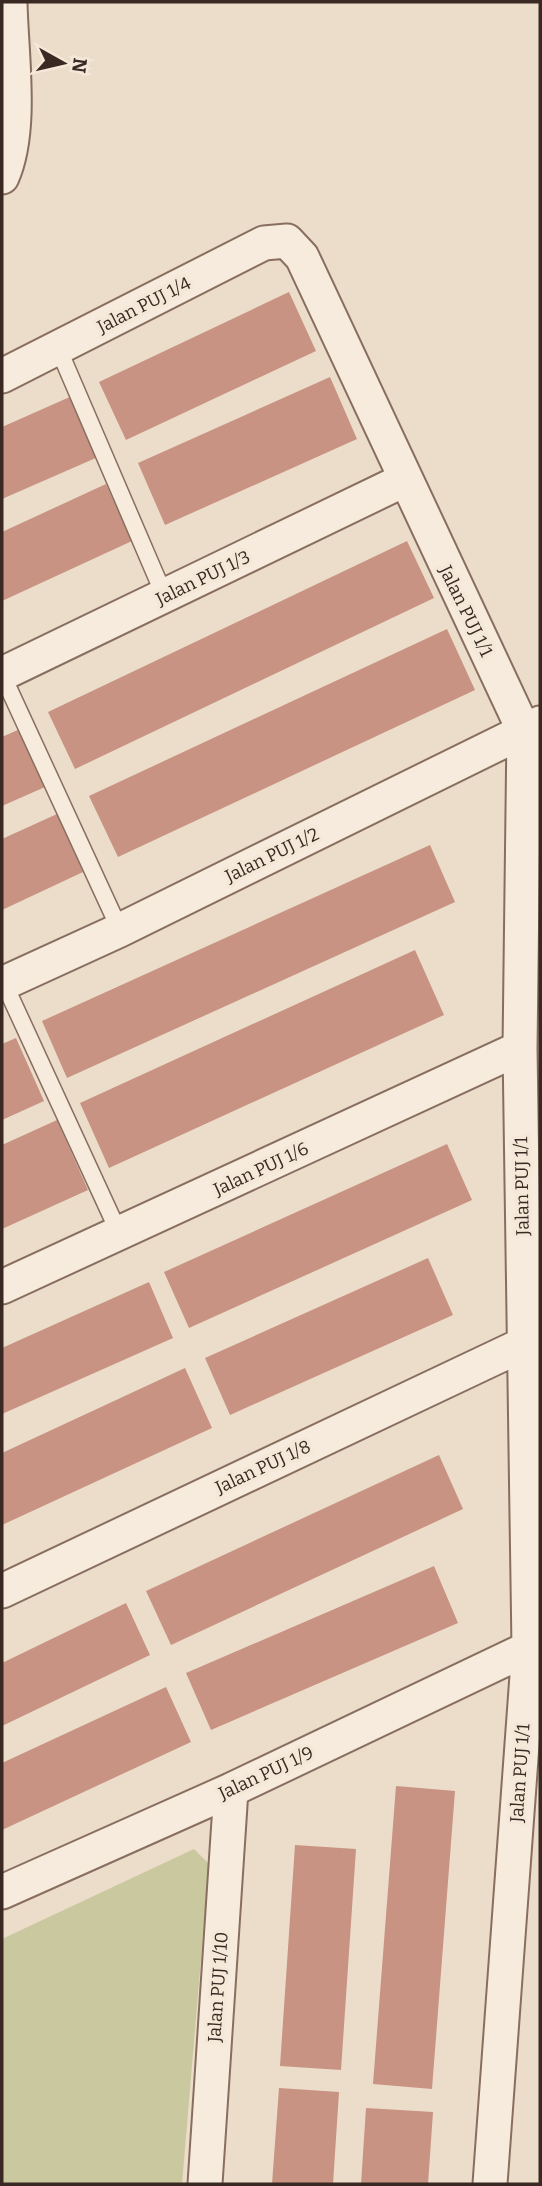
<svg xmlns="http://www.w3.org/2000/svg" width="542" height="2186" font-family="Bitter,serif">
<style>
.green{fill:#cac89e}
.building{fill:#c89382}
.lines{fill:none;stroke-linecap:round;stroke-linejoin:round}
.lane-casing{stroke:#886e5f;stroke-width:19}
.street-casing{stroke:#886e5f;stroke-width:37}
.lane{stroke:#f7ebdd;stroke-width:16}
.street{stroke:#f7ebdd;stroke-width:33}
.labels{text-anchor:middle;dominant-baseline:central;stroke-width:7;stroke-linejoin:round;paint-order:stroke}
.street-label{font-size:18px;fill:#3a2922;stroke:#f4e8d9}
</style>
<rect width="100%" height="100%" fill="#ecdcca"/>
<path class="green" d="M194,1849L209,1864L182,2184H2V1939Z"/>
<path class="building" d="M289,292L316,351L126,440L99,382Z
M330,377L357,439L165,525L138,463Z
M72,396L98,457L2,499V427Z
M106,484L132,541L2,601V532Z
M407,541L434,598L75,769L48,712Z
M447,629L475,690L118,857L89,796Z
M20,729L45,787L2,806V737Z
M57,814L83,872L2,910V839Z
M430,845L455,902L67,1078L42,1021Z
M415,950L444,1015L109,1168L80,1103Z
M16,1038L44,1101L2,1120V1044Z
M57,1120L88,1190L2,1229V1145Z
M447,1144L472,1200L189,1328L164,1272Z
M428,1258L453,1315L230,1415L205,1358Z
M149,1282L173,1338L2,1414V1348Z
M185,1368L212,1428L2,1525V1453Z
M439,1455L463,1509L171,1645L146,1591Z
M434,1566L458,1623L211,1730L186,1673Z
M126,1603L150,1655L2,1726V1663Z
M166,1687L191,1742L2,1830V1763Z
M396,1786L455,1791L432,2089L373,2084Z
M295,1845L356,1849L341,2070L280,2066Z
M279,2088L339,2092L333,2184H272Z
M366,2108L433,2112L428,2184H361Z"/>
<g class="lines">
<g class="lane-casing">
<path id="lane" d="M59,350L165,597
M2,674L120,930
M4,983L120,1235"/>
</g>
<g class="street-casing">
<path id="street" d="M2,177C23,130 11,54 10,2
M2,376L264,243L287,241L302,257L524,731L520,1048L529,1648L490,2184
M2,674L404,480
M2,984L120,930L540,723
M2,1287L520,1048
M2,1591L524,1344
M2,1892L231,1790L529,1648
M205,2184L231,1790"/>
</g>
<use href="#lane" class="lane"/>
<use href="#street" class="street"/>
</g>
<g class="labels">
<g class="street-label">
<text transform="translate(144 305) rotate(-27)">Jalan PUJ 1/4</text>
<text transform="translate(203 578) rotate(-26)">Jalan PUJ 1/3</text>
<text transform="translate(466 611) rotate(64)">Jalan PUJ 1/1</text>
<text transform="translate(272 855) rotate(-26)">Jalan PUJ 1/2</text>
<text transform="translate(261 1169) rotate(-25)">Jalan PUJ 1/6</text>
<text transform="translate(522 1186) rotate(-91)">Jalan PUJ 1/1</text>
<text transform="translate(263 1467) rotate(-25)">Jalan PUJ 1/8</text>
<text transform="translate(266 1773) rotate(-25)">Jalan PUJ 1/9</text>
<text transform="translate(520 1773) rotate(-86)">Jalan PUJ 1/1</text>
<text transform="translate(218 1987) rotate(-86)">Jalan PUJ 1/10</text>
</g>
</g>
<rect width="542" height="2186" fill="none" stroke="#3a2922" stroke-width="7"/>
<g transform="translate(63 63) rotate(98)" stroke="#f4e8d9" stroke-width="5" paint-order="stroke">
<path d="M0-5L12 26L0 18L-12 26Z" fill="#3a2922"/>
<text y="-10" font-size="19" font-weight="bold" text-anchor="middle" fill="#3a2922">N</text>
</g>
</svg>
